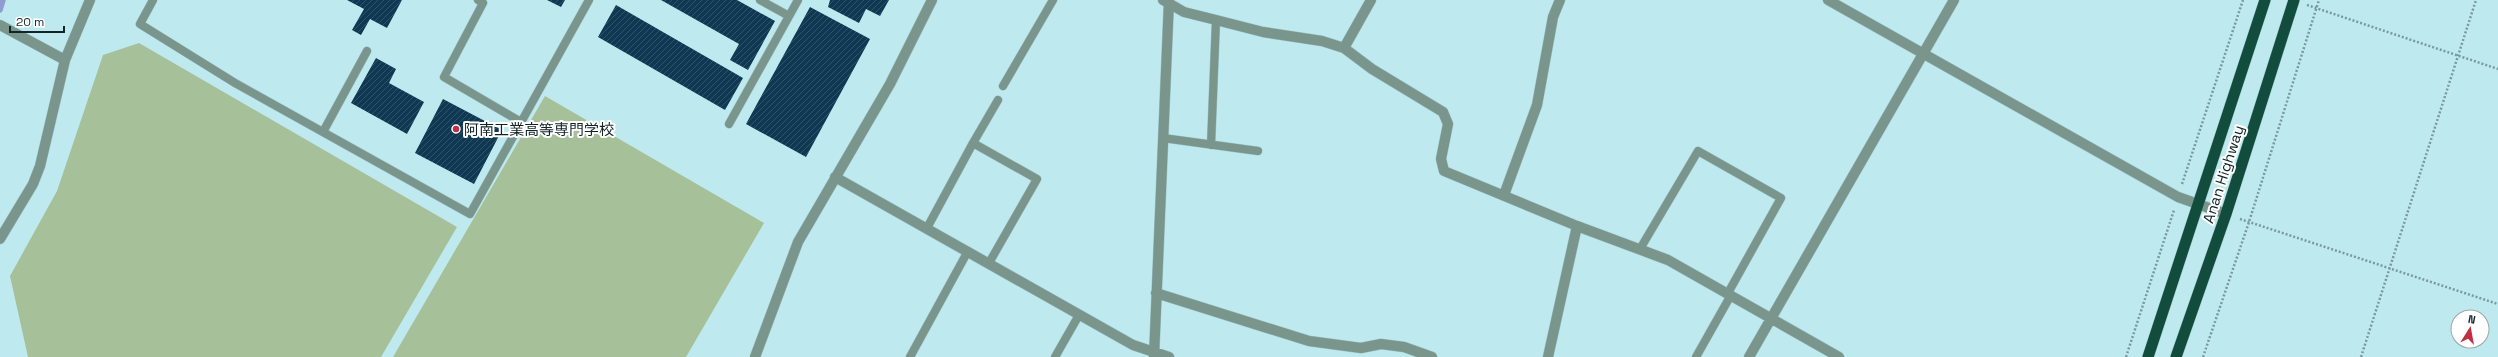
<svg xmlns="http://www.w3.org/2000/svg" width="2498" height="357" font-family="'Space Grotesk','Noto Sans JP',sans-serif">
<style>
.grass{fill:#a6c199}
.lines{fill:none;stroke-linecap:round;stroke-linejoin:round}
.stream{stroke:#8f9cd1;stroke-width:5.5}
.building{fill:url(#building-hatch)}
.service-casing{stroke:#9fc6cb;stroke-width:9}
.minor-casing{stroke:#9fc6cb;stroke-width:11}
.trunk-casing{stroke:#9fc6cb;stroke-width:12}
.path{stroke:#78999d;stroke-width:2.5;stroke-dasharray:2 2;stroke-linecap:butt}
.service{stroke:#7a968c;stroke-width:8}
.minor{stroke:#7a968c;stroke-width:10}
.trunk{stroke:#114c3c;stroke-width:11}
.poi-dot{fill:#c02f44;stroke:#fff;stroke-width:1.5}
.labels{text-anchor:middle;dominant-baseline:central;stroke-width:4;stroke-linejoin:round;paint-order:stroke}
.poi-label{font-size:15px;fill:#132426;stroke:#fff;text-anchor:start}
.street-label{font-size:15px;fill:#132426;stroke:#fff}
</style>
<defs>
<pattern id="building-hatch" width="6" height="6" patternUnits="userSpaceOnUse"><rect width="6" height="6" fill="#0f3953"/><path d="M-1 1l2-2M0 6l6-6M5 7l2-2" fill="none" stroke="#315368"/></pattern>
</defs>
<rect width="100%" height="100%" fill="#beeaef"/>
<path class="grass" d="M139,43L457,227L381,357H28L10,276L57,191L103,55Z
M545,96L764,223L686,357H393Z"/>
<g class="lines">
<path class="stream" d="M0,10L3,0"/>
</g>
<path class="building" d="M347,0H402L387,28L370,19L361,35L352,30L364,9Z
M547,0H565L561,7Z
M661,0H737L775,21L748,70L730,60L739,44Z
M830,0H889L880,16L866,9L859,23L828,7Z
M616,5L743,78L725,110L598,37Z
M810,7L870,39L806,157L746,124Z
M376,58L396,69L389,83L424,102L407,134L351,103Z
M443,99L502,130L474,184L415,153Z"/>
<g class="lines">
<g class="service-casing">
<path id="service" d="M153,0L140,24L235,83L470,214L589,0
M478,0L483,3L444,77L521,122
M760,0L789,16
M1003,86L1053,0
M729,124L798,0
M323,132L367,51
M1163,138L1258,151
M1211,145L1216,20
M927,228L973,143
M1640,249L1698,151L1781,198L1728,293
M989,263L1037,179L973,143L998,100
M910,357L968,251
M1055,357L1079,315
M1696,357L1731,295"/>
</g>
<g class="minor-casing">
<path id="minor" d="M1163,0L1184,12L1216,20L1263,32L1322,41L1344,48L1372,69L1443,112L1448,124L1441,159L1444,171L1577,226L1668,260L1839,357
M1828,0L2178,197L2226,214
M0,25L65,60
M1344,48L1371,0
M835,177L1133,345L1169,357
M1504,195L1537,105L1553,17L1560,0
M0,239L33,184L40,166L65,60L90,0
M1156,293L1309,341L1361,348L1381,344L1404,347L1432,357
M755,357L798,242L890,84L932,0
M1154,357L1169,0
M1548,357L1577,226
M1749,357L1954,0"/>
</g>
<g class="trunk-casing">
<path id="trunk" d="M2148,357L2265,0
M2176,357L2226,214L2294,0"/>
</g>
<path class="path" d="M2307,5L2498,69
M2182,184L2243,0
M2240,219L2498,304
M2126,357L2174,210
M2203,357L2249,222L2319,0
M2361,357L2476,0"/>
<use href="#service" class="service"/>
<use href="#minor" class="minor"/>
<use href="#trunk" class="trunk"/>
</g>
<circle class="poi-dot" cx="456" cy="129" r="4"/>
<g class="labels">
<g class="poi-label">
<text x="464" y="129">阿南工業高等専門学校</text>
</g>
<g class="street-label">
<text transform="translate(2223 174) rotate(-72)">Anan Highway</text>
</g>
</g>
<g transform="translate(2470 329) rotate(11)"><circle r="19" fill="#ffffff" stroke="#a1a7a8"/>
<path d="M0-3L7 15L0 10L-7 15Z" fill="#c02f44"/>
<text y="-6" font-size="11" font-weight="bold" text-anchor="middle" fill="#132426">N</text>
</g>
<path d="M10 26v6h54v-6" fill="none" stroke="#132426" stroke-width="2"/>
<text x="16" y="26" font-size="12" fill="#132426" stroke="#ffffff" stroke-width="3" paint-order="stroke">20 m</text>
</svg>
